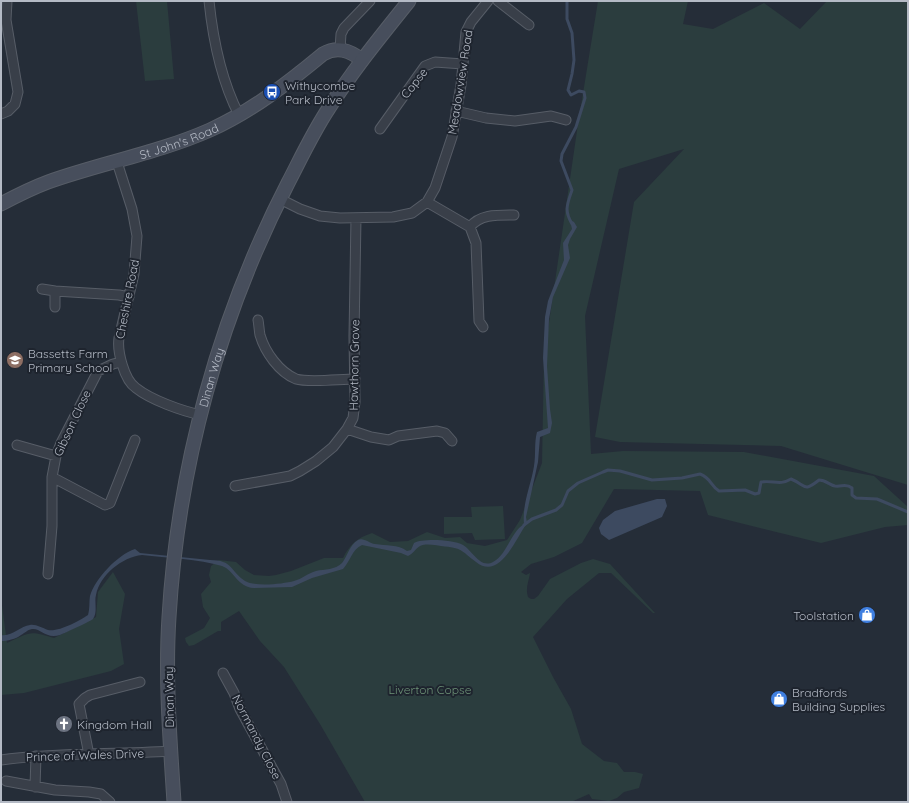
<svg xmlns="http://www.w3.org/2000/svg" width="909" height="803" font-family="Quicksand,sans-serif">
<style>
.green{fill:#2b3d3e}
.water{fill:#3d4a60}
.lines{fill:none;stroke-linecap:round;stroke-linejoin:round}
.stream{stroke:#3d4a60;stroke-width:3}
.street-casing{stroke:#575d67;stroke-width:11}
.secondary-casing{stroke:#575d67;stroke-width:15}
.street{stroke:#393f49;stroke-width:9}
.secondary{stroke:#474e5c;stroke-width:13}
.labels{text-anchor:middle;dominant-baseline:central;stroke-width:4;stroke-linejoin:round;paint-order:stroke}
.street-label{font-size:12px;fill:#b4bac5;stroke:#1e242e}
.poi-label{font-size:12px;fill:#b4bac5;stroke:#1e242e;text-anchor:start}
.park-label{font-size:12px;fill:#6e9378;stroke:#1e242e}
</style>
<rect width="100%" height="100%" fill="#252d38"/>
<path class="green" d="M136,1H167L174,79L145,81Z
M598,1H688L683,24L713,29L764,3L800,29L827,1H908V485L781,446L620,442L595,437L634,202L684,149L619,169L585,316L591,454L623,451L744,452L874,476L908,507V525L885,527L821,543L708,515L700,491L614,489L582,543L554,557L531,564L521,572L526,575L530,573C529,581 525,588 528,597L531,599H534L538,596L550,579L581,563L593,559L610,564L655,613H653L611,573H599L567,599L533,637L553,677L571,709L582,744L604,761L617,763L624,772H635L643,774L639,788L624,792L617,798L609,801L592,799L589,794L571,802H365L320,724L284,667L260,641L239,611L221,622V631H218L194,645L189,646L186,642L185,638L204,628L210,618L203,607L201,594L211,582L209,575L211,566L219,560L236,562L245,570L254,575L269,576L276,575L291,571L324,558H343C350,544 357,538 372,533L390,542L408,541L427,532L445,538L460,537L467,543L485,546L507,540L520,520L542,463L544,357L578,124Z
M503,506L505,539L475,540L472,533L444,534V517H472L471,507Z
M113,572L125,594L119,629L124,664L111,671L24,693L1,695V598L7,643C30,632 29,630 54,638L96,617L98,592Z"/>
<path class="water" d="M570,220L574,222L577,227L570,239L568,245L570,258L553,297L549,319L547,366L550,409L552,423L550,433L540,437L538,462L526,517L527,523C516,538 500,581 476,562C460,550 463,548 441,546C435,545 426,543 420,546C415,549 413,554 408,556L401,553L362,545C352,549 350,562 343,569L312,578L292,587L254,588C237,587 234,570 222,566C199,559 167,558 142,555C122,557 100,575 96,595C94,602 98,612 93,619C91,621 65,633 60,635C45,639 41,628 32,629C27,630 25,633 21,635C16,639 7,641 1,641V635C12,637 20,626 30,625C36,624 42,628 48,630C59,632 79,621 88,615C90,608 89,602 90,596C95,579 117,555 135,549L140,553L210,560C233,560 230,571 245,581C255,587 283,584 294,581C302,579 308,573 316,571C325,569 335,570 342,563C347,557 350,544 358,540C363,537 369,543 375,544C386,546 398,544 407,551L411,550L414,543C424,538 453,540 463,545C472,550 480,569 493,562C507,555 510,533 524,524C522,504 531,485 534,466C536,455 534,443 537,432L548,428L543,358L545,317L548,301L564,260L563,243L572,229Z
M657,499H665L667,506L662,517L609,540L601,534L599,528L603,520L615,511Z"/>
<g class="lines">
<path class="stream" d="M567,1V19L572,33L574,60L572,74L568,90L571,95L579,91L584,92L585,98L576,127L562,154L561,161L572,190C567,205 564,210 572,224
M524,525L532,519L556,510L562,505L568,491L578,483L603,472L608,470L620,471L652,480L682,478L700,474C711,478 710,485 719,491L745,490L755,494L759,493L761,482C774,480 779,486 791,479C806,485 803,493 819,480C826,480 829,485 835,486C842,487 846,483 852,488V495L856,498L877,499L908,512"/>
<g class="street-casing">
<path id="street" d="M209,1C213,40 221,80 239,115
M498,1L529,25
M340,49L341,34L344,28L370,1
M456,111L486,118L515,121L551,116L566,120
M1,114L8,111L15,104L18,92L6,20L7,1
M380,129L425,66L435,62L463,64
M117,162L132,209L137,236L134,274L119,338C117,351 124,380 136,388C151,400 182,411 201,415
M280,199L300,209L320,216L340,218L393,217L412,213L427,202L435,188L452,137L461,85L466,32L471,22L488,1
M427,202L470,227L476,243L479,321L483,327
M470,227C480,214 498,215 514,215
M42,289L55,291
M55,307V291L119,295L129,297
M258,320C259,325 259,330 260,335C265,352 279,372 296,379C309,383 340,379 355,379
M347,429L371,437L389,440L398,436L437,431L445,433L452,441
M17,445L56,456
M52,477L105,505L110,503L135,440
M235,486L290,476L300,471L316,461L333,447L347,429L353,418L355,402L354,336L356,218
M48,574L52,526V477L56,456L61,443L98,371L113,364L121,362
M223,673L234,693L240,709L281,784L287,802
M89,755L79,704L85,698L90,695L140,682
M1,760C57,752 114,755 170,751
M6,781L55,790L89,792L101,794L110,802
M35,787L36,756"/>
</g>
<g class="secondary-casing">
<g id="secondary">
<path id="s1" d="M1,204C16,196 32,188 48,182C101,163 158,153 210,130C252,111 288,83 323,54C337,46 349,50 362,60"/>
<path id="s2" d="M174,802C170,740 165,679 169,617C178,466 219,317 288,183C301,158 313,132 329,108C353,70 381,36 409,1"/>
</g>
</g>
<use href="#street" class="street"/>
<use href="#secondary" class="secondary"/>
</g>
<defs>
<g id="bus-disc" transform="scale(0.9)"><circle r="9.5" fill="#1a4fb4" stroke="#1e242e"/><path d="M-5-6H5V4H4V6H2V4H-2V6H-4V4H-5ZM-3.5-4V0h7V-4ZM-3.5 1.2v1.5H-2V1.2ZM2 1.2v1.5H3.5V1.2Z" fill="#fff"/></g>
<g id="school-disc" transform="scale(0.9)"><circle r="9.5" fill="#8d6e63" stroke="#1e242e"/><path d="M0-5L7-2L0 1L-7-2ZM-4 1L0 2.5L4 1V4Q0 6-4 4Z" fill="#fff"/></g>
<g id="shop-disc" transform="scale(0.9)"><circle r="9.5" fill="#3f7fe0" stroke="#1e242e"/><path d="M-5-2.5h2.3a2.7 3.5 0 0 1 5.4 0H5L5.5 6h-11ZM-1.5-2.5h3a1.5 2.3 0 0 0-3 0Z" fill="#fff"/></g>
<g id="church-disc" transform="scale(0.9)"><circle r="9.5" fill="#6b7280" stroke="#1e242e"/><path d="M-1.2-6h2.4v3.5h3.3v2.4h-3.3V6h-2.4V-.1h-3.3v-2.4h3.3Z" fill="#fff"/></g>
</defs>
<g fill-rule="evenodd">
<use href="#bus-disc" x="272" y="92"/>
<use href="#school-disc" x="15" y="360"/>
<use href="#shop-disc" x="867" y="615"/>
<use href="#shop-disc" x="779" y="699"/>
<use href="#church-disc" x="64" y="724"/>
</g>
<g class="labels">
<g class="street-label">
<text transform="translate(460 82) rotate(-81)">Meadowview Road</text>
<text transform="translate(414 83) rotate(-52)">Copse</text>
<text stroke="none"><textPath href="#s1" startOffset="189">St John's Road</textPath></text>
<text transform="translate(127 299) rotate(-79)">Cheshire Road</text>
<text transform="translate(354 365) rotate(-89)">Hawthorn Grove</text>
<text stroke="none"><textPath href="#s2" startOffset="429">Dinan Way</textPath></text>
<text transform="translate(72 423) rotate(-65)">Gibson Close</text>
<text transform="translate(169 697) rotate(-91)">Dinan Way</text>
<text transform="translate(257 737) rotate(63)">Normandy Close</text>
<text transform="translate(85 755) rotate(-2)">Prince of Wales Drive</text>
</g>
<g class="poi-label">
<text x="285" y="85">Withycombe<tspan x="285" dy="14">Park Drive</tspan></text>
<text x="28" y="353">Bassetts Farm<tspan x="28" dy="14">Primary School</tspan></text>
<text x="854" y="615" text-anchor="end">Toolstation</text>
<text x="792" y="692">Bradfords<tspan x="792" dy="14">Building Supplies</tspan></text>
<text x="77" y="724">Kingdom Hall</text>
</g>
<g class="park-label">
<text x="430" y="689">Liverton Copse</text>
</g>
</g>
<rect width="909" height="803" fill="none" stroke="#b4bac5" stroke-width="4"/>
</svg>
